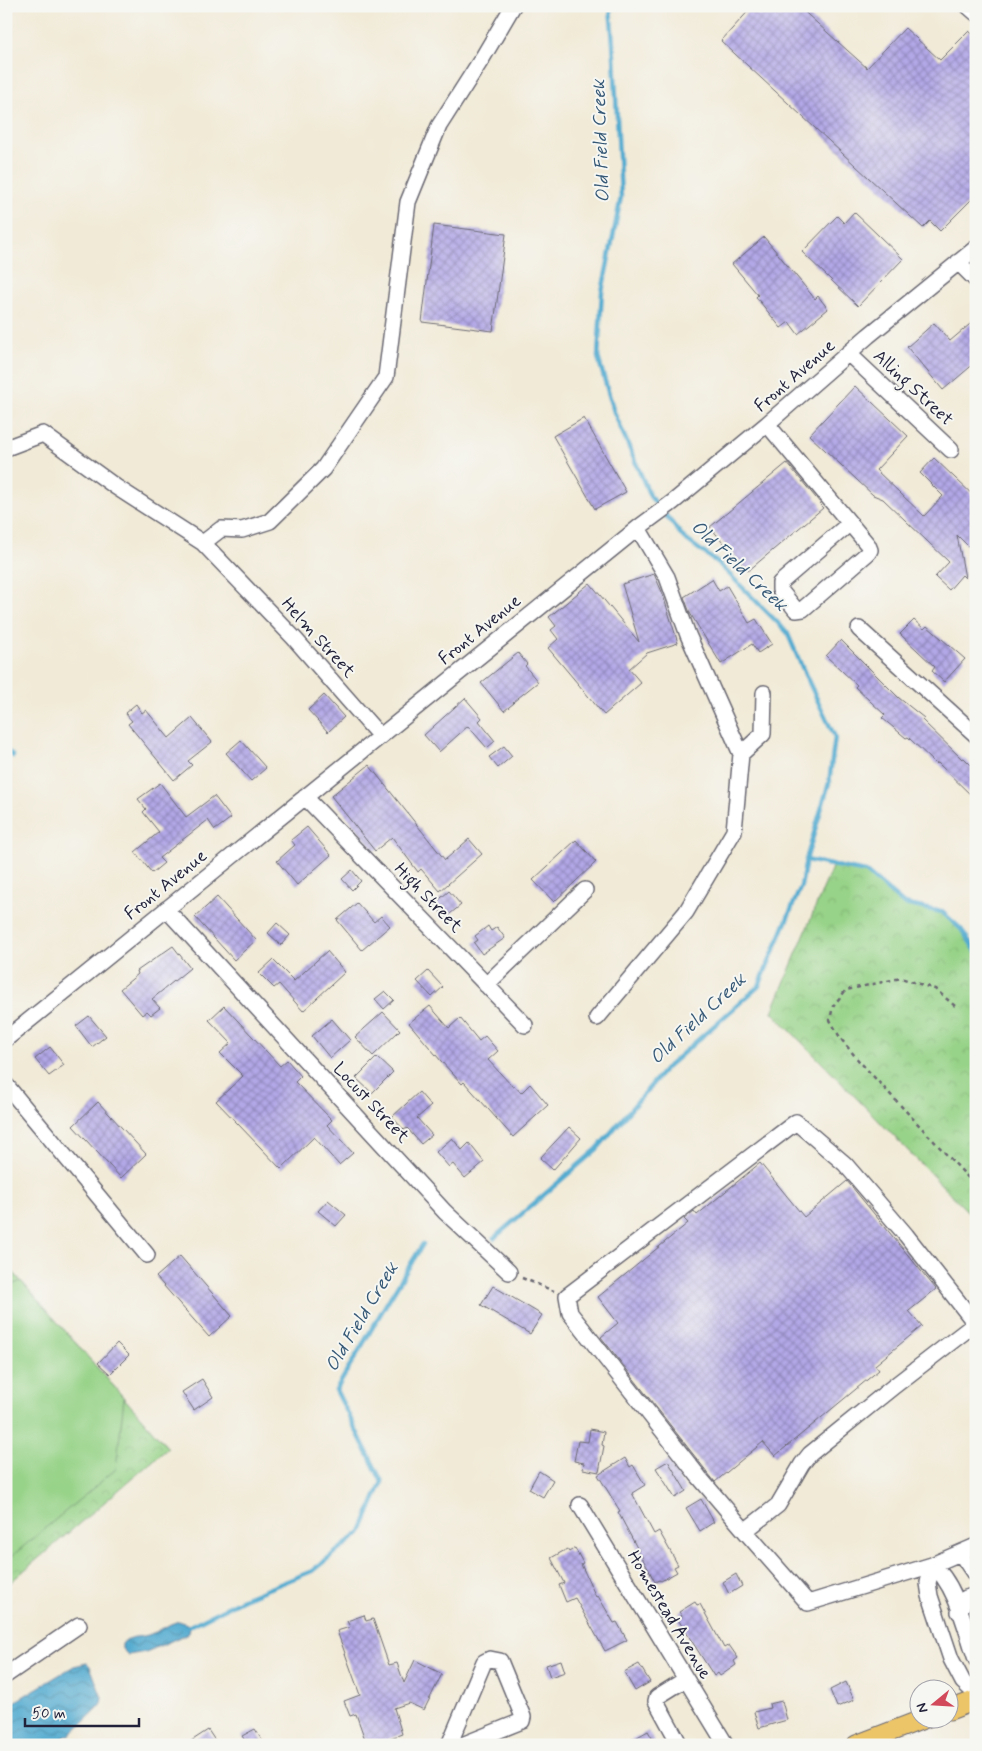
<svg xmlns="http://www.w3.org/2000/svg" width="982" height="1751" font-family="Mynerve,sans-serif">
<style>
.park{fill:url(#park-crowns);stroke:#5c7a62}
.garden{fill:#97d388;stroke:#5c7a62}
.water{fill:url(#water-waves);stroke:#3a6686}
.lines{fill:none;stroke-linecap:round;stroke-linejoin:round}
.stream{stroke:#53abd0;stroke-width:4.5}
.building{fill:url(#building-cross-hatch)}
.minor-casing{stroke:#6a6872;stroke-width:18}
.major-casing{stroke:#6a6872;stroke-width:21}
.path{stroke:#6a6872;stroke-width:2.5;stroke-dasharray:4 4;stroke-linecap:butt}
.minor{stroke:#fff;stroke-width:15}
.major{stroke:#edc569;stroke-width:19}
.labels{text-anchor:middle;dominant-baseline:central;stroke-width:4;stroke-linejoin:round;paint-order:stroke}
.street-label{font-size:18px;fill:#22223b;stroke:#f6f6f2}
.water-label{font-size:19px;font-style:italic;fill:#365977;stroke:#f6f6f2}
</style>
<defs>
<pattern id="park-crowns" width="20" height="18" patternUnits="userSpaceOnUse" patternTransform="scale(1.25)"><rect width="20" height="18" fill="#97d388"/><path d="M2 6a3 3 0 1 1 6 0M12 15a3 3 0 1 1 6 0" fill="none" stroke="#82b576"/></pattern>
<pattern id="water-waves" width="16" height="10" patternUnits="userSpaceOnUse" patternTransform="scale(1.25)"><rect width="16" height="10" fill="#53abd0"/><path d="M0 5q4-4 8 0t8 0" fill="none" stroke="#448baa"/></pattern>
<pattern id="building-cross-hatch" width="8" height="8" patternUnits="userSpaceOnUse" patternTransform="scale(1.25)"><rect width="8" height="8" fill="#b3a8e7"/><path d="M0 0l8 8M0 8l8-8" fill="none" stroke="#9188bc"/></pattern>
</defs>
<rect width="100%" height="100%" fill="#f6f6f2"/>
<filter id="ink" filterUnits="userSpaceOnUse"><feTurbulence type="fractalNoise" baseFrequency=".02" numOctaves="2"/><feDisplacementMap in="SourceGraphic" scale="10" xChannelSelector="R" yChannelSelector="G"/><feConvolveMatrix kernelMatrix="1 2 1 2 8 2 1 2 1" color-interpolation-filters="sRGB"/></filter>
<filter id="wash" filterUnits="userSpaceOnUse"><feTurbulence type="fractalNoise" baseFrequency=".0096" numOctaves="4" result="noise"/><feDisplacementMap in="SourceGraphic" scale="20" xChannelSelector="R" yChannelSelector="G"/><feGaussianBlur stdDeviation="1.12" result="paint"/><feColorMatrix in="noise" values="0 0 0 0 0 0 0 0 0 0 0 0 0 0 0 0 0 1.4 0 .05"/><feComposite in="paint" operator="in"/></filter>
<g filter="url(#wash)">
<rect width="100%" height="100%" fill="#f1ead7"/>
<path class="park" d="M833,865L866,872L904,904L942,912L961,929L976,951V1220L772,1012Z
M6,1264L168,1448L6,1586Z"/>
<path class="garden" d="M21,1281L124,1398L116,1469L6,1561V1287Z"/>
<path class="water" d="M179,1621L187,1624L190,1628L189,1633L146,1652L128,1655L122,1649V1644C128,1635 139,1638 148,1635C159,1632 167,1624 179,1621Z
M87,1663L90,1666L102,1698L101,1703L99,1707L71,1734L55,1741L41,1745H6V1707L74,1666Z"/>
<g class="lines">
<path class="stream" d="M6,750L13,756
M806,860L866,872L904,904L942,912L961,929L976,951
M494,1238L597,1149L665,1069L759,986L801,886L806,860L829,783L835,737L805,674L787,632L718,563L684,538L650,496L614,412L598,357L602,292L621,197L614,56L610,6
M184,1629L243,1599L312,1571L361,1532L382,1482L336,1390L388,1301L423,1244"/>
</g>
<g id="blocks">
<path class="building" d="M753,6H798L867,68L905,28L940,60L969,31L976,37V195L940,231L930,221L923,228L721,41Z
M854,212L903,259L858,306L802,252L837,216L844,223Z
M434,225L506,234L493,331L422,322Z
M764,237L815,299L818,296L828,309L798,334L789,322L781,328L756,297L758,295L732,264Z
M976,319V362L943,390L907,347L934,323L950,341Z
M855,386L908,436L876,470L924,516L943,496L920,473L934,458L976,498V554L957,535L965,578L962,575L949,590L935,577L949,562L883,499L873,495L809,435Z
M584,418L626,492L595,509L553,436Z
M787,463L821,504L820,505L823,508L748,571L710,527Z
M654,574L662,592L678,643L647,653L629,669L641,683L604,715L548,648L558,639L551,630L556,626L549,617L590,583L639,642L622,584Z
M712,579L719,591L727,586L749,623L756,619L772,644L758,653L752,644L721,664L690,613L684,597Z
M914,620L924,629L927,626L965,659L944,682L932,671L935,667L900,634Z
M841,640L899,698L924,718L922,720L962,759L964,758L976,770V800L938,763L936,764L908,737L906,738L882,718L885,715L855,687L857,685L826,656Z
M518,653L527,664L525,666L538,682L513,702L514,703L504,711L481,683Z
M324,695L344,717L328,732L308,710Z
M465,698L482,718L479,721L495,741L487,748L468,726L439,752L424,735Z
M136,704L142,713L146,710L169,738L192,718L212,742L188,761L192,765L174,780L128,724L132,721L125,713Z
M241,740L266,768L251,781L226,753Z
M504,746L512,756L498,768L489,757Z
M369,765L445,860L469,839L482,854L440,891L421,869L418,872L392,837L375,851L331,796Z
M160,783L186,817L214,796L231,818L215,830L208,820L159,858L164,863L152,873L135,852L159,832L143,812L146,809L138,799Z
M307,827L331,855L297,885L277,861L295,845L291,840Z
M576,840L596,862L554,902L533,880Z
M352,870L361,881L352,890L342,879Z
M449,891L461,905L445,918L434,904Z
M217,897L256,940L234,960L195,917Z
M357,903L374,922L381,916L390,926L362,950L337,920Z
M277,923L290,935L281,945L268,933Z
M488,926L491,931L497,927L505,938L482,954L474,943L478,940L475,936Z
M173,946L190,968L152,999L160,1008L151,1015L147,1011L142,1015L120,989L138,974L137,971Z
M327,951L345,972L303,1011L279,984L274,988L259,973L273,960L294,981Z
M428,971L443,987L432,997L417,981Z
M385,991L394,1000L384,1009L375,999Z
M224,1006L280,1066L287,1060L301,1076L295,1082L332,1120L327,1125L353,1153L339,1165L314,1137L281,1169L216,1101L243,1076L220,1053L231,1043L209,1020Z
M430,1006L449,1028L460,1018L479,1041L485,1036L498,1051L488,1060L513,1087L515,1086L521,1093L530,1084L548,1105L513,1137L464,1082L462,1084L441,1061L409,1023Z
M383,1012L400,1030L373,1056L355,1037Z
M89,1016L106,1036L92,1047L76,1026Z
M332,1019L350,1040L330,1058L312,1036Z
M50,1047L64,1065L49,1076L35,1059Z
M377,1057L393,1072L372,1093L356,1078Z
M419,1092L431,1106L417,1118L432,1135L421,1144L407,1128L404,1130L392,1117Z
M98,1102L146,1154L121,1178L73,1126Z
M569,1127L581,1138L553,1170L540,1158Z
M452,1138L462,1150L469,1143L484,1162L465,1178L453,1164L449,1167L436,1152Z
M760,1163L804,1217L847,1181L936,1289L909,1311L922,1326L875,1365L879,1370L775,1456L763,1442L715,1482L601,1337L618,1323L598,1297L688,1223L684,1219L694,1211L697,1215Z
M328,1200L346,1215L336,1226L318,1211Z
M180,1256L232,1316L209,1337L156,1277Z
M493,1286L542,1315L530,1334L481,1305Z
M117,1343L129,1355L110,1374L98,1363Z
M202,1379L213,1397L194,1410L182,1392Z
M590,1429L604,1432L602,1445L604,1446L599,1472L583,1469L584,1463L574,1461L578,1441L588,1442Z
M625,1458L630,1467L633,1465L645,1485L632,1493L654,1534L659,1531L678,1565L674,1567L677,1572L661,1581L659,1580L655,1582L618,1512L620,1511L598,1475Z
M668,1461L686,1491L675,1498L656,1468Z
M539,1471L553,1480L543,1497L529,1489Z
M701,1499L714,1522L700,1531L686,1508Z
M575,1548L583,1563L581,1564L596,1597L598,1596L614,1623L617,1622L627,1640L605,1651L575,1598L566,1602L559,1585L564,1583L551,1558L567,1549L569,1552Z
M736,1574L742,1586L729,1594L723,1582Z
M695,1602L697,1605L700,1604L724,1648L729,1645L738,1658L734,1661L736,1665L720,1676L718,1673L714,1676L677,1618L682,1616L679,1612Z
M364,1615L366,1621L373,1619L389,1665L397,1663L404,1683L415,1660L442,1674L424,1710L409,1703L394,1708L402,1734L388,1739L390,1745H367L356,1714L350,1716L344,1701L360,1695L337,1631L350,1627L347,1621Z
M561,1660L565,1672L550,1677L546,1665Z
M639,1664L650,1682L635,1691L624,1672Z
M846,1682L854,1700L837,1707L830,1690Z
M782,1701L787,1720L759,1728L754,1712L770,1708L769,1704Z
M255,1729L265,1745H248L242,1736Z
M208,1730L218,1745H185Z
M648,1731L656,1745H623Z"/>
</g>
</g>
<g filter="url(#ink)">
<use href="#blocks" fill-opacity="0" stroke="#6a6872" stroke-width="1"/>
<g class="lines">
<g class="minor-casing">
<path id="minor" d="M968,6L976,13
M958,262L976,280
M849,354L951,450
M767,424L868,545L870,550L868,553L803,609L796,610L780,590V583L850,523
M6,448L43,434L116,487L203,543L294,638L379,735
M203,543L221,529L242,530L270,521L323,469L386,377L408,202L439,126L483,57L513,6
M859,629L976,735
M741,754L763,734L764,693
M305,797L525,1025
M166,909L445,1212L509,1272
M486,985L585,890
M597,1018L686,912L734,831L741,754L688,635L667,577L638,528
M6,1039C216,868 426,697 638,528L673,502L767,424L868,336L976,248
M6,1085L147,1255
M976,1330L972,1326L893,1387L810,1454L802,1464L778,1505L745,1531L808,1603L932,1565L976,1546
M580,1505L726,1745
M745,1531L699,1477L570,1313L567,1296L796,1122L845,1164L906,1235L971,1318L972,1326
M961,1554L976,1576
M932,1565L928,1583L930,1596L951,1659L963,1682L976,1694
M932,1565C956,1583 966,1631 976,1659
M959,1612L966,1598L976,1595
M6,1675L79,1625
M449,1745L484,1662L490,1659L500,1661L523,1717L522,1721L462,1745
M680,1745L656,1701L657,1697L686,1679"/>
</g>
<g class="major-casing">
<path id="major" d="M950,1710L976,1700
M856,1745L926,1718"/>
</g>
<path class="path" d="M955,1006L935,989L901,978L846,990L833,1006L830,1020L841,1039L859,1061L976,1186
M522,1278L554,1291"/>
<use href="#minor" class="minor"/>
<use href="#major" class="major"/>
</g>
</g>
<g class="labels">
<g class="street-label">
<text transform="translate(795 376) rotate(-41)">Front Avenue</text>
<text transform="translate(913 388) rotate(43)">Alling Street</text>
<text transform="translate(480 630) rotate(-39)">Front Avenue</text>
<text transform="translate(318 638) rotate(48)">Helm Street</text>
<text transform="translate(166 885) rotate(-39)">Front Avenue</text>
<text transform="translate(428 898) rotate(46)">High Street</text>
<text transform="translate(371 1103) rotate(47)">Locust Street</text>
<text transform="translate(669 1615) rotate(59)">Homestead Avenue</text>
</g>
<g class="water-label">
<text transform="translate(601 141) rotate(-92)">Old Field Creek</text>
<text transform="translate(739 566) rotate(43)">Old Field Creek</text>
<text transform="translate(698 1019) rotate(-43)">Old Field Creek</text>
<text transform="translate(362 1317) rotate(-59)">Old Field Creek</text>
</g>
</g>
<rect width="982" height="1751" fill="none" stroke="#f6f6f2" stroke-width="25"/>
<g transform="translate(934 1704) rotate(252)"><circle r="24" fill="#f6f6f2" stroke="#a1a1a9"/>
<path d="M0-4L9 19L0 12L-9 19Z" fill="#d1495b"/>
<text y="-8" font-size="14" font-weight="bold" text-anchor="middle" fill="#22223b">N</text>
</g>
<path d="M25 1718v8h114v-8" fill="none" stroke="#22223b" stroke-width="2.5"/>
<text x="32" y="1718" font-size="15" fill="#22223b" stroke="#f6f6f2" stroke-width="4" paint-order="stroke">50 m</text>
</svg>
